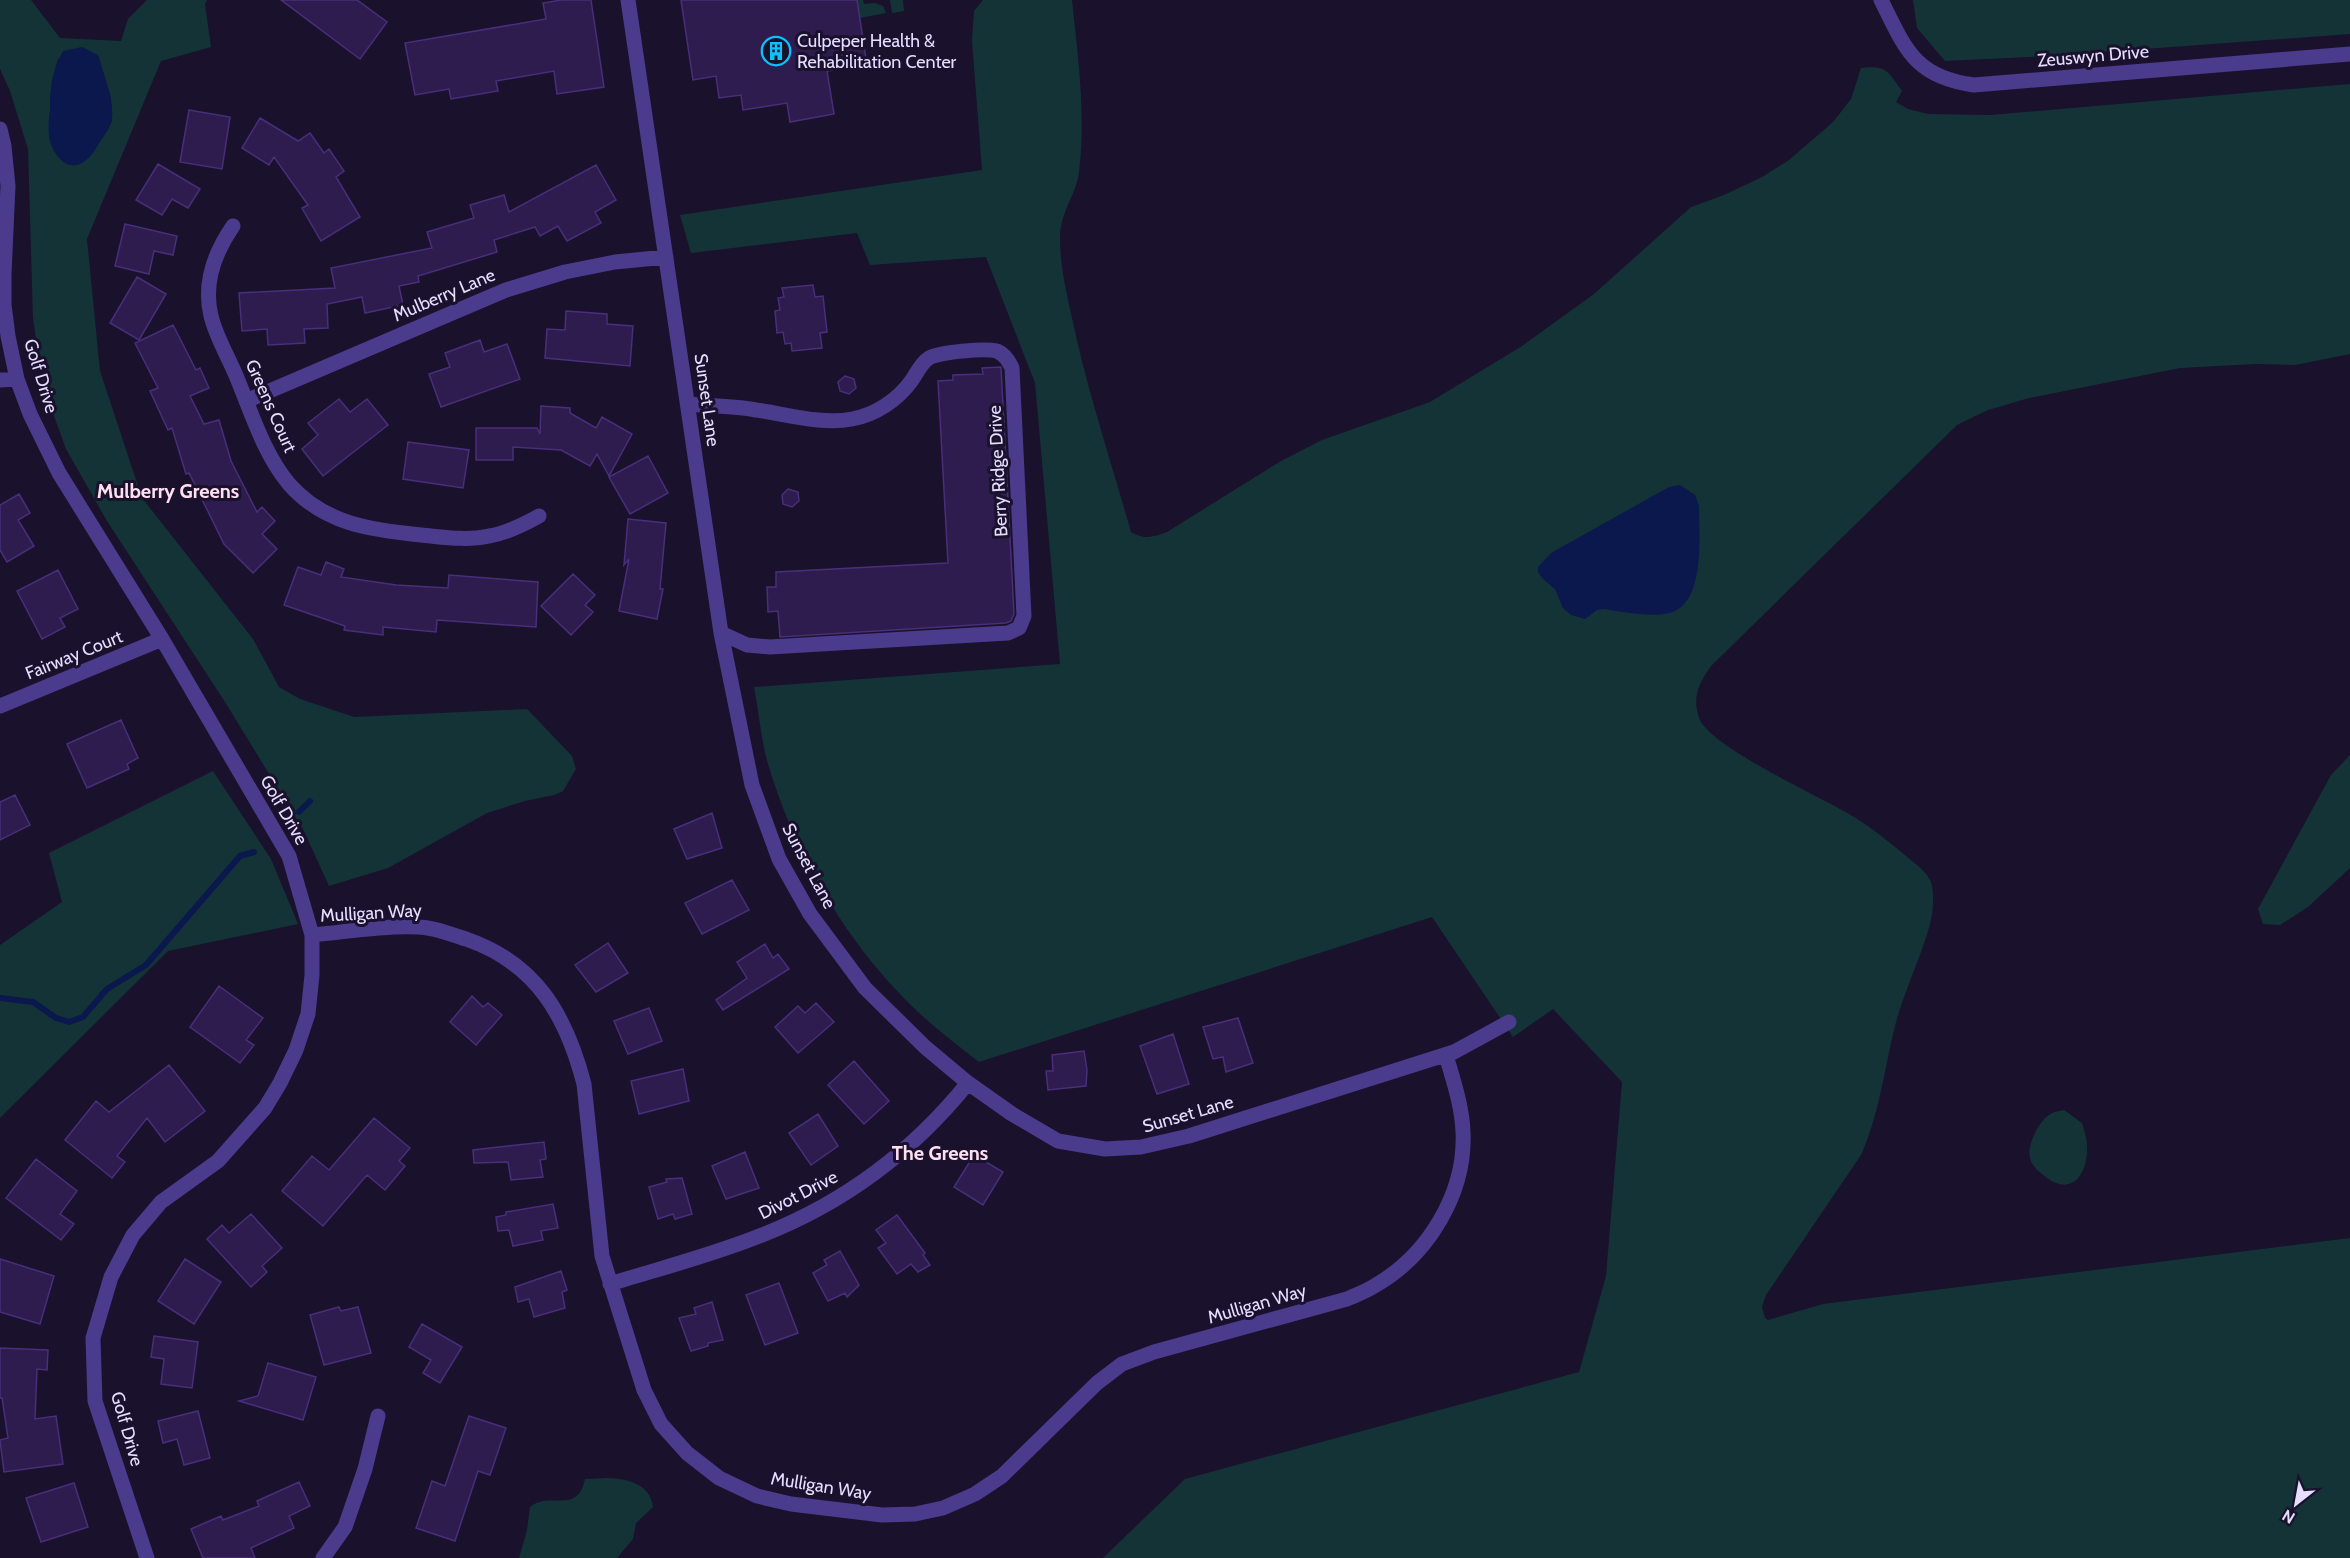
<svg xmlns="http://www.w3.org/2000/svg" width="2350" height="1558" font-family="Cabin,sans-serif">
<style>
.green{fill:#143337;fill-rule:evenodd}
.water{fill:#0a184d}
.lines{fill:none;stroke-linecap:round;stroke-linejoin:round}
.stream{stroke:#0a184d;stroke-width:6}
.building{fill:#2e1c4e;stroke:#492e7b;stroke-width:1.5}
.minor{stroke:#4a3b8d;stroke-width:15}
.labels{text-anchor:middle;dominant-baseline:central;stroke-width:6;stroke-linejoin:round;paint-order:stroke}
.poi-label{font-size:18px;fill:#e6ddff;stroke:#1a112d;text-anchor:start}
.street-label{font-size:18px;fill:#e6ddff;stroke:#1a112d}
.neighbourhood-label{font-size:20px;font-weight:bold;fill:#ffdfef;stroke:#1a112d}
</style>
<rect width="100%" height="100%" fill="#1a112d"/>
<path class="green" d="M0,0H31L60,38L121,41L128,19L147,0H207L205,4L211,47L161,61L87,239L100,371L142,498L253,639L279,687L300,699L354,717L527,709L572,756L576,769L563,791L554,795L525,801L487,813L388,868L329,886L304,831L225,702L107,521L66,449L42,383L33,318L28,149L10,91L0,69ZM98,55L111,98L112,121L93,152L50,103L52,80L58,59Z
M857,0H863L864,4L875,3L883,6L886,13L860,18Z
M890,0H903L904,11L892,13Z
M983,0H1072C1078,57 1086,115 1079,172C1076,195 1060,213 1060,237C1060,265 1066,291 1072,318C1087,390 1111,461 1131,532C1144,540 1153,537 1167,532L1281,461L1322,440L1430,402L1522,346L1594,294L1691,207L1724,195L1762,177L1789,160L1833,122L1851,99L1861,68C1886,65 1888,71 1902,91L1896,102L1908,109L1928,114L1990,115L2350,84V354L2295,365L2255,364L2180,368L2029,398L1988,410L1957,425L1711,666C1699,683 1691,698 1700,720C1713,748 1819,796 1849,814C1867,824 1884,838 1900,851C1910,860 1924,868 1930,880C1935,890 1933,909 1931,920C1923,952 1908,983 1898,1015C1885,1061 1881,1111 1861,1155L1766,1295L1762,1307L1765,1318L1768,1320L1823,1304L2350,1238V1558H1103L1185,1479L1579,1372L1606,1276L1622,1082L1553,1009L1513,1037L1432,917L979,1062C951,1040 923,1019 899,993C839,930 793,848 768,764C761,740 759,712 754,687L1060,664L1035,383L986,257L870,265L857,233L691,253L680,215L982,170L972,41L974,11Z
M1913,0H2350V34L2048,56L1945,61L1917,28Z
M2350,755V868L2308,907L2280,925L2263,924L2258,909L2331,775Z
M213,771L271,859L298,924L168,951L0,1118V945L62,902L49,853Z
M2064,1110L2082,1123C2084,1130 2087,1138 2087,1146C2088,1172 2074,1197 2047,1178C2027,1164 2025,1153 2036,1131C2043,1118 2049,1112 2064,1110Z
M608,1478C627,1479 650,1483 653,1507L636,1523L633,1539L617,1558H519L527,1530L530,1507C550,1490 577,1516 585,1479Z"/>
<path class="water" d="M82,47L98,55C103,75 114,97 112,118C111,127 105,134 100,142C96,148 92,156 86,160C68,176 51,153 49,136C48,127 49,117 50,109C50,89 53,68 63,51Z
M1680,485L1695,495L1699,506C1699,534 1705,597 1675,611C1659,619 1622,612 1605,609L1597,610L1585,619L1571,615L1563,608L1555,589L1543,579L1538,572V567L1551,553L1669,487Z"/>
<g class="lines">
<path class="stream" d="M299,812L310,801
M0,998L33,1002L56,1018L69,1022L83,1017L107,989L146,965L240,856L254,852"/>
</g>
<path class="building" d="M281,0H357L387,22L360,59Z
M561,0H591L604,87L557,94L554,71L496,81L498,91L451,99L449,89L415,95L405,43L546,19L543,3Z
M681,0H857L867,65L827,71L834,114L790,122L787,103L743,110L741,95L719,98L716,76L693,80Z
M189,110L230,117L222,169L180,162Z
M260,118L298,141L310,133L324,153L329,149L344,171L336,177L360,217L321,241L302,208L308,205L274,157L269,165L242,148Z
M158,164L200,189L188,208L172,199L162,215L136,200Z
M596,165L616,200L595,212L601,223L567,241L558,226L540,236L535,227L494,240L497,252L418,276L419,282L399,286L403,305L365,313L362,297L327,304L328,328L304,329L305,343L268,345L267,329L242,331L239,293L335,288L331,268L432,248L427,232L474,218L470,205L504,195L509,212Z
M125,224L177,236L173,255L154,251L149,274L115,266Z
M137,277L166,294L139,340L110,323Z
M813,285L815,297L823,296L827,332L820,333L822,348L792,351L791,343L785,344L783,332L777,333L775,311L780,310L778,298L784,297L782,288Z
M566,311L607,314V324L633,326L630,366L545,358L547,329L565,330Z
M173,325L196,370L200,368L209,388L190,396L204,424L219,420L231,461L257,512L262,507L275,521L262,534L277,549L253,573L224,544L189,473L186,474L172,428L168,430L150,391L158,388L135,343Z
M480,340L484,352L507,344L520,379L441,407L429,374L450,367L445,353Z
M1001,367L1014,614L1011,621L1006,623L780,637L778,611L768,612L767,587H776V572L948,563L938,381L953,380V375L983,374L982,368Z
M845,376L854,379L856,388L849,394L840,391L838,382Z
M339,399L350,412L367,399L388,425L323,476L302,449L318,435L308,423Z
M541,406L570,408V413L596,428L602,417L632,434L609,476L597,454L590,466L561,450L513,447V460H476V428H537L540,434Z
M408,442L469,450L463,488L403,479Z
M648,456L668,493L630,514L609,477Z
M788,489L798,492L799,501L792,507L783,504L782,495Z
M19,494L30,513L18,520L34,546L7,562L0,550V505Z
M628,519L666,523L660,589H663L657,619L619,611L629,559L624,565Z
M326,562L344,569L341,577L396,585L448,588L449,575L538,582L536,627L437,620L436,632L383,627V635L344,630L345,626L284,605L298,567L321,575Z
M58,570L78,609L60,618L65,627L42,639L17,591Z
M573,574L595,595L585,605L593,612L571,635L541,606Z
M121,720L138,758L127,764L129,769L87,788L67,744Z
M15,795L30,825L0,840V802Z
M712,813L722,848L687,859L674,829Z
M732,880L749,910L702,934L685,903Z
M608,943L628,973L596,992L575,965Z
M765,944L773,958L778,954L789,969L723,1010L716,1000L747,978L737,962Z
M219,986L263,1018L246,1040L254,1045L240,1063L190,1027Z
M472,996L483,1007L488,1003L502,1015L476,1045L450,1022Z
M816,1003L834,1022L798,1053L775,1027L798,1006L805,1013Z
M649,1008L662,1041L628,1054L614,1021Z
M1238,1018L1253,1063L1226,1072L1223,1057L1213,1059L1203,1027Z
M1173,1034L1189,1084L1157,1094L1140,1046Z
M1084,1051L1087,1070L1086,1086L1048,1090L1046,1071H1053L1052,1055Z
M854,1061L889,1101L864,1124L828,1085Z
M169,1065L205,1111L165,1142L147,1118L117,1156L125,1162L112,1178L65,1140L96,1101L109,1112Z
M683,1069L689,1101L639,1114L631,1081Z
M818,1114L838,1146L811,1165L789,1133Z
M374,1118L410,1148L399,1161L405,1166L385,1190L367,1175L323,1226L282,1191L312,1156L329,1170Z
M544,1142L546,1159L540,1160L543,1177L511,1180L508,1162L474,1163L473,1150Z
M745,1152L759,1188L726,1199L712,1166Z
M974,1155L1003,1172L983,1205L954,1187Z
M36,1159L77,1191L60,1214L74,1224L61,1240L6,1198Z
M682,1178L692,1214L675,1219L673,1214L658,1219L649,1187L667,1182L666,1179Z
M553,1204L558,1228L541,1231L543,1240L513,1246L509,1230L498,1231L496,1217L506,1215V1212Z
M251,1214L282,1248L262,1266L267,1272L251,1287L207,1239L222,1225L229,1233Z
M897,1215L925,1253L923,1255L930,1265L918,1272L911,1264L897,1274L878,1248L886,1243L876,1230Z
M840,1251L859,1285L847,1297L845,1293L828,1301L813,1273L827,1265L824,1260Z
M0,1259L54,1276L40,1324L0,1312Z
M185,1259L221,1282L194,1324L158,1301Z
M561,1271L567,1290L562,1292L565,1308L534,1317L529,1299L518,1302L515,1287Z
M779,1283L798,1333L765,1345L746,1295Z
M712,1302L723,1340L708,1343V1346L691,1351L679,1318L696,1314L694,1308Z
M339,1307L341,1311L358,1307L371,1353L324,1365L310,1315Z
M422,1324L462,1347L440,1383L423,1373L431,1360L409,1347Z
M154,1336L198,1342L192,1388L161,1384L164,1359L151,1357Z
M0,1348L48,1350L47,1370L37,1369L35,1419L56,1416L63,1464L4,1472L0,1440L8,1438L2,1398H0Z
M268,1363L316,1377L303,1420L239,1401L258,1396Z
M198,1411L210,1458L184,1465L177,1439L163,1443L158,1421Z
M469,1416L506,1428L490,1475L478,1471L455,1541L416,1528L432,1481L445,1486Z
M299,1482L310,1506L289,1516L294,1528L251,1548L255,1558H203L191,1529L221,1516L223,1520L259,1506L257,1501Z
M74,1483L88,1527L41,1542L26,1498Z"/>
<g class="lines">
<path class="minor" d="M628,0L721,633L752,785L779,859L810,914L865,988L925,1047L968,1083L1012,1114L1058,1141L1105,1149L1141,1147L1189,1136L1454,1052L1509,1022
M1881,0C1905,48 1914,77 1974,85L2350,54
M0,129L4,146L8,186L4,274V305L8,336L17,379L30,414L59,473L162,639L289,856L312,935V975L308,1014L296,1050L280,1083L265,1108L218,1161L161,1202L133,1235L111,1277L93,1338L95,1401L147,1558
M233,226C215,252 203,283 211,316C216,337 229,358 237,378C252,414 264,454 289,484C324,524 371,530 421,535C443,537 466,541 489,536C507,533 523,525 539,516
M0,380L17,379
M246,401L506,290L565,272L615,262L666,257
M688,404C710,406 734,406 756,410C787,414 821,425 852,419C875,415 898,400 912,380C917,373 921,363 929,358C940,352 984,348 997,351C1004,354 1009,361 1012,368L1024,616L1019,628L1008,633L770,647L747,645L721,633
M0,706L162,639
M312,935C346,932 383,925 417,927C433,927 450,934 466,939C536,963 566,1015 584,1084L602,1256L644,1390L661,1424L687,1453L719,1478L757,1496L791,1504L882,1515L915,1514L943,1508L975,1494L1002,1476L1097,1383L1122,1364L1154,1352L1347,1299C1356,1295 1367,1291 1376,1285C1428,1255 1466,1193 1463,1132C1462,1105 1453,1080 1446,1055
M610,1284C661,1268 713,1255 762,1235C844,1203 913,1151 968,1083
M323,1558L345,1527L365,1469L378,1416"/>
</g>
<defs>
<g id="building-ring" transform="scale(1.5)"><circle r="9.5" fill="#1a112d" stroke="#09c2ff" stroke-width="1.5"/><path d="M-4-6H4V6H1V3H-1V6H-4ZM-2.5-4.3h1.7v1.8h-1.7ZM.8-4.3h1.7v1.8H.8ZM-2.5-1h1.7V.8h-1.7ZM.8-1h1.7V.8H.8Z" fill="#09c2ff"/></g>
</defs>
<g fill-rule="evenodd">
<use href="#building-ring" x="776" y="51"/>
</g>
<g class="labels">
<g class="poi-label">
<text x="797" y="41">Culpeper Health &amp;<tspan x="797" dy="21">Rehabilitation Center</tspan></text>
</g>
<g class="street-label">
<text transform="translate(2093 56) rotate(-5)">Zeuswyn Drive</text>
<text transform="translate(444 295) rotate(-23)">Mulberry Lane</text>
<text transform="translate(41 376) rotate(73)">Golf Drive</text>
<text transform="translate(707 400) rotate(82)">Sunset Lane</text>
<text transform="translate(271 406) rotate(66)">Greens Court</text>
<text transform="translate(998 471) rotate(-93)">Berry Ridge Drive</text>
<text transform="translate(74 655) rotate(-22)">Fairway Court</text>
<text transform="translate(284 810) rotate(60)">Golf Drive</text>
<text transform="translate(809 866) rotate(62)">Sunset Lane</text>
<text transform="translate(371 913) rotate(-3)">Mulligan Way</text>
<text transform="translate(1188 1114) rotate(-16)">Sunset Lane</text>
<text transform="translate(798 1195) rotate(-27)">Divot Drive</text>
<text transform="translate(1257 1304) rotate(-16)">Mulligan Way</text>
<text transform="translate(127 1429) rotate(74)">Golf Drive</text>
<text transform="translate(821 1486) rotate(9)">Mulligan Way</text>
</g>
<g class="neighbourhood-label">
<text x="168" y="491">Mulberry Greens</text>
<text x="940" y="1153">The Greens</text>
</g>
</g>
<g transform="translate(2296 1504) rotate(211)" stroke="#1a112d" stroke-width="4.5" paint-order="stroke">
<path d="M0-4.5L10 22L0 15L-10 22Z" fill="#e6ddff"/>
<text y="-9" font-size="16" font-weight="bold" text-anchor="middle" fill="#e6ddff">N</text>
</g>
</svg>
